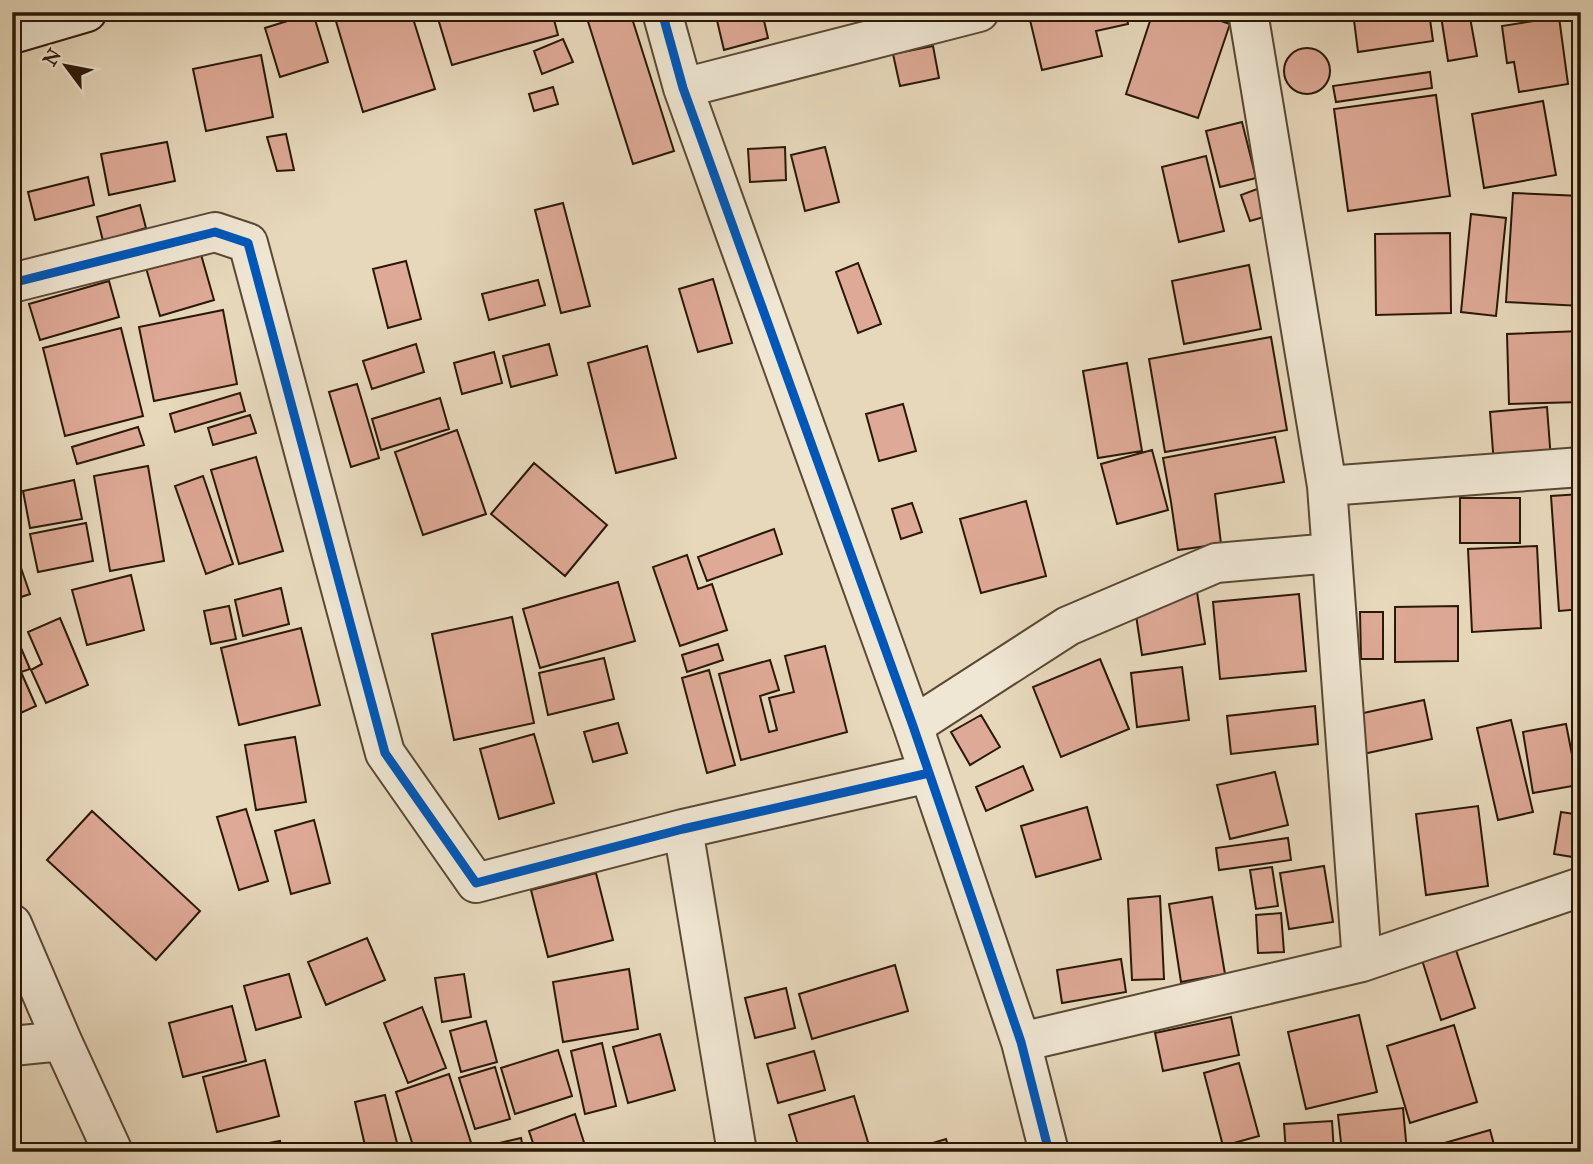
<svg xmlns="http://www.w3.org/2000/svg" width="1593" height="1164" font-family="'IM FELL Great Primer',serif">
<style>
.building{fill:#dea996;stroke:#2a1807;stroke-width:2}
.lines{fill:none;stroke-linecap:round;stroke-linejoin:round}
.street-casing{stroke:#594834;stroke-width:42}
.secondary-casing{stroke:#2a1807;stroke-width:42}
.street{stroke:#efe6d3;stroke-width:38}
.secondary{stroke:#efe6d3;stroke-width:38}
.cycleway-casing{stroke:#efe6d3;stroke-width:13}
.cycleway{stroke:#0057b8;stroke-width:9}
</style>
<rect width="100%" height="100%" fill="#e7d8bc"/>
<filter id="stains"><feTurbulence type="fractalNoise" baseFrequency=".00286" numOctaves="4"/><feColorMatrix values="0 0 0 0 .2 0 0 0 0 .09 0 0 0 0 .02 0 0 0 .5 -.17"/></filter>
<radialGradient id="worn" r=".72"><stop offset=".6" stop-color="#630" stop-opacity="0"/><stop offset="1" stop-color="#630" stop-opacity=".3"/></radialGradient>
<path class="building" d="M352,12H411L435,89L363,112L335,18Z
M436,12H552L558,35L452,65Z
M585,12H630L674,151L633,164Z
M715,12H762L768,38L724,50Z
M1062,12H1126L1128,24L1096,31L1102,56L1042,70L1030,20Z
M1153,12H1194L1230,24L1198,118L1126,94Z
M1353,12H1429L1433,41L1358,52Z
M1463,12H1469L1477,56L1448,61L1441,16Z
M313,13L328,62L280,77L265,28Z
M1559,17L1568,84L1519,92L1514,62L1507,63L1502,26Z
M563,39L573,62L542,74L534,51Z
M933,46L939,78L900,86L893,54Z
M1284 71a23 23 0 1 1 46 0a23 23 0 1 1-46 0Z
M261,55L273,117L206,131L193,69Z
M1430,72L1432,88L1336,102L1333,86Z
M553,87L558,104L534,111L529,94Z
M1436,95L1450,196L1348,211L1334,109Z
M1543,101L1556,175L1484,188L1472,114Z
M1242,122L1256,178L1220,187L1206,131Z
M286,134L294,170L277,171L267,137Z
M167,142L175,181L109,195L101,154Z
M785,147L786,180L750,182L748,149Z
M825,147L839,202L805,211L791,155Z
M1206,156L1224,231L1179,242L1162,167Z
M1575,159H1581V190H1580Z
M88,177L94,205L35,220L28,192Z
M1257,189L1267,216L1250,221L1241,195Z
M1513,193L1581,196V306L1506,302Z
M563,203L590,306L561,313L535,210Z
M140,205L146,228L103,241L97,217Z
M1471,214L1506,218L1496,316L1461,312Z
M1450,233L1451,313L1376,315L1375,234Z
M200,251L214,300L160,316L146,268Z
M406,261L421,319L388,328L373,269Z
M858,263L881,324L858,333L836,272Z
M1249,265L1261,329L1184,344L1172,281Z
M713,279L732,343L698,352L679,289Z
M538,280L545,305L489,320L482,294Z
M109,281L119,317L40,340L29,304Z
M223,310L237,384L154,401L139,327Z
M121,328L143,416L65,436L43,348Z
M1581,331V402L1509,404L1507,334Z
M1271,337L1287,430L1165,452L1149,359Z
M416,344L424,372L372,389L363,361Z
M549,344L557,375L511,387L503,356Z
M647,346L676,458L616,473L588,363Z
M494,352L502,383L462,394L454,363Z
M1127,363L1142,451L1098,458L1083,371Z
M357,384L379,458L351,467L329,392Z
M240,393L245,411L175,432L170,414Z
M440,398L449,429L381,450L372,419Z
M903,404L916,451L879,461L866,414Z
M1547,407L1551,460L1494,465L1490,412Z
M250,415L256,433L213,445L208,428Z
M138,427L144,445L77,464L72,447Z
M457,430L486,514L423,535L395,452Z
M1275,437L1284,482L1215,494L1221,544L1178,550L1171,502L1163,458Z
M1152,450L1168,510L1117,524L1101,464Z
M256,457L283,551L239,564L211,470Z
M534,463L607,525L565,576L491,514Z
M148,466L164,561L110,571L94,476Z
M203,476L233,564L206,574L175,486Z
M74,480L82,519L30,528L23,491Z
M1581,494V609L1559,611L1551,496Z
M1460,498H1520V543H1460Z
M1026,501L1046,576L981,593L960,519Z
M912,503L922,532L901,539L892,509Z
M86,523L93,561L38,572L30,534Z
M774,529L782,554L707,581L698,557Z
M12,542L30,594L12,600Z
M1537,546L1541,628L1472,632L1468,549Z
M687,555L698,589L712,584L727,630L680,646L653,567Z
M131,575L144,630L87,645L72,590Z
M618,582L635,641L540,668L523,609Z
M281,588L289,624L243,636L235,600Z
M1197,592L1205,644L1142,655L1134,602Z
M1299,594L1306,671L1220,679L1213,602Z
M229,606L236,639L211,644L204,611Z
M1458,606V661L1395,662V607Z
M1360,612H1383V659H1361Z
M512,617L534,723L454,740L432,634Z
M60,618L88,685L46,703L31,670L42,664L28,632Z
M301,628L320,705L239,725L221,648Z
M15,634L30,669L21,672L36,706L12,717V636Z
M718,644L723,660L687,672L682,655Z
M825,646L847,732L741,760L719,674L770,660L779,690L760,696L769,732L777,730L769,698L794,692L785,656Z
M604,658L614,699L548,715L539,673Z
M1100,659L1129,729L1061,757L1033,687Z
M1182,667L1189,720L1137,727L1131,673Z
M709,670L735,765L707,773L682,678Z
M1424,700L1432,739L1363,754L1354,715Z
M1315,706L1318,744L1231,754L1227,716Z
M981,715L1000,747L970,765L951,732Z
M1511,720L1533,812L1498,820L1477,728Z
M618,723L627,753L593,762L584,732Z
M1566,724L1578,785L1533,793L1523,732Z
M534,734L554,803L499,819L480,749Z
M295,737L306,802L256,810L245,745Z
M1023,766L1033,790L986,811L976,787Z
M1275,772L1288,825L1230,839L1217,785Z
M1478,806L1488,886L1426,895L1416,814Z
M1087,807L1101,859L1036,877L1021,826Z
M246,809L268,881L239,890L217,817Z
M92,811L200,911L156,960L47,860Z
M1561,812L1581,815V848L1579,858L1554,854Z
M314,820L330,883L291,894L275,831Z
M1288,838L1291,860L1219,870L1216,848Z
M1324,866L1333,922L1289,929L1280,873Z
M1272,867L1278,906L1256,909L1250,870Z
M596,873L613,940L548,957L531,890Z
M1160,896L1164,979L1132,980L1128,899Z
M1212,897L1225,974L1181,982L1169,904Z
M1281,913L1284,952L1258,953L1256,915Z
M1581,923V975H1579L1572,924Z
M367,938L385,980L326,1005L308,962Z
M1456,950L1475,1008L1441,1020L1422,960Z
M1121,959L1126,992L1062,1003L1057,970Z
M895,965L908,1011L812,1039L799,994Z
M629,969L638,1029L563,1042L553,982Z
M289,974L301,1017L256,1030L244,986Z
M464,974L471,1017L442,1022L435,978Z
M786,988L795,1028L755,1038L745,998Z
M232,1006L246,1061L183,1077L169,1023Z
M422,1007L446,1068L408,1083L384,1023Z
M1359,1015L1377,1092L1306,1109L1288,1032Z
M1231,1017L1239,1055L1163,1071L1155,1033Z
M486,1021L497,1062L461,1072L450,1031Z
M1454,1025L1477,1102L1410,1123L1387,1046Z
M660,1034L675,1090L628,1103L613,1047Z
M602,1043L616,1106L585,1114L571,1051Z
M558,1050L572,1096L515,1114L501,1068Z
M814,1051L825,1090L778,1103L767,1064Z
M265,1060L279,1116L217,1132L203,1077Z
M1239,1063L1259,1136L1223,1146L1204,1073Z
M495,1067L510,1119L475,1129L459,1078Z
M449,1074L474,1152H415L396,1092Z
M385,1095L397,1143L366,1150L355,1102Z
M854,1096L871,1152H800L789,1115Z
M12,1099L19,1148L12,1149Z
M1403,1108L1407,1152H1342L1338,1115Z
M575,1114L587,1152H536L529,1131Z
M1332,1121L1334,1152H1286L1284,1124Z
M1490,1130L1496,1152H1413Z
M521,1138L524,1152H478V1148Z
M946,1139L950,1152H903Z
M280,1141L282,1152H236V1149Z"/>
<g class="lines">
<g class="street-casing">
<path id="street" d="M662,12L683,88L913,726L1021,1042L1049,1152
M1248,12L1327,486L1362,962
M683,88L979,12
M12,283L215,232L248,243L385,753L476,883L683,829L929,773
M1327,486L1581,467
M913,726L1068,626L1216,563L1332,553
M683,829L737,1152
M12,924L62,1041L113,1152
M1021,1042L1362,962L1581,887
M12,1046L62,1041"/>
</g>
<g class="secondary-casing">
<path id="secondary" d="M12,34L87,12"/>
</g>
<use href="#street" class="street"/>
<use href="#secondary" class="secondary"/>
<g class="cycleway-casing">
<path id="cycleway" d="M662,12L683,88L913,726L1021,1042L1049,1152
M12,283L215,232L248,243L385,753L476,883L683,829L929,773"/>
</g>
<use href="#cycleway" class="cycleway"/>
</g>
<rect width="1593" height="1164" fill="none" stroke="#e7d8bc" stroke-width="42"/>
<rect x="14" y="14" width="1565" height="1136" fill="none" stroke="#2a1807" stroke-width="3.5"/>
<rect x="21" y="21" width="1551" height="1122" fill="none" stroke="#2a1807" stroke-width="2"/>
<g transform="translate(66 66) rotate(302)" stroke="#efe6d3" stroke-width="5" paint-order="stroke">
<path d="M0-5L12 26L0 18L-12 26Z" fill="#2a1807"/>
<text y="-10" font-size="19" font-weight="bold" text-anchor="middle" fill="#2a1807">N</text>
</g>
<rect width="100%" height="100%" filter="url(#stains)"/>
<rect width="100%" height="100%" fill="url(#worn)"/>
</svg>
